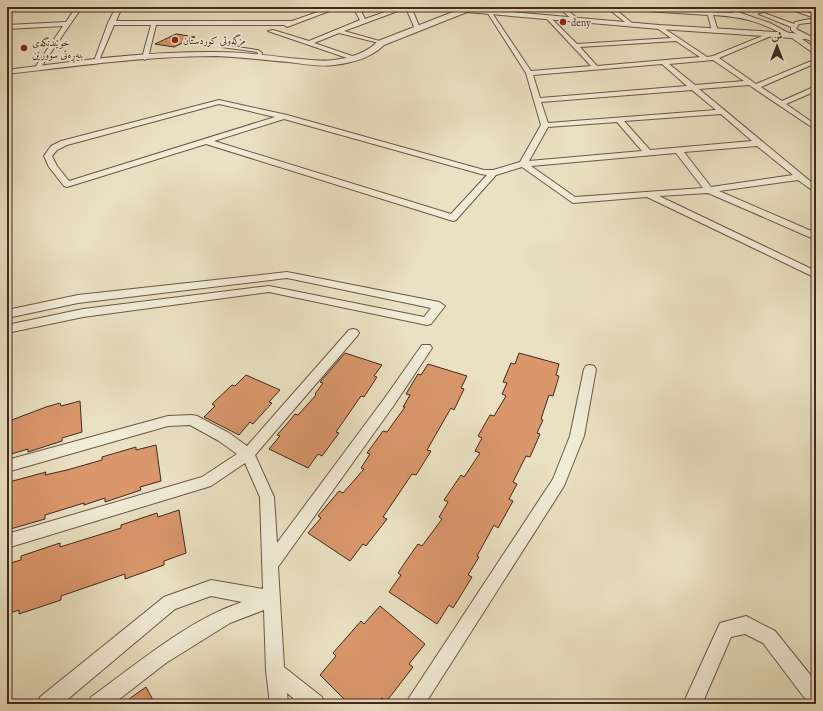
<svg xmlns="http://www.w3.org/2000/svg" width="823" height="711" font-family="Alegreya,Amiri,serif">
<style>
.building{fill:#da976c;stroke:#42291f}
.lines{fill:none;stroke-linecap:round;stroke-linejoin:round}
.service-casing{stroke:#6c5748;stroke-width:2}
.minor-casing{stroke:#6c5748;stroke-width:2}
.tertiary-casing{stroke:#6c5748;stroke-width:2}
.service{fill:#f1ecd7;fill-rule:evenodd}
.minor{fill:#f1ecd7;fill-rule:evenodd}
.tertiary{fill:#f1ecd7;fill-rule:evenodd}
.poi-dot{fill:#8f2418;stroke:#f1ecd7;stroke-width:1.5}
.labels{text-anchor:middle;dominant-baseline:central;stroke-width:3.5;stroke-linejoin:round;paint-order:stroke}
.far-poi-label{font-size:10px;fill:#42291f;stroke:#f1ecd7;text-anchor:start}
</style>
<rect width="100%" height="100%" fill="#eae1c2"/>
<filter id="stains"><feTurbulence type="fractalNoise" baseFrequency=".005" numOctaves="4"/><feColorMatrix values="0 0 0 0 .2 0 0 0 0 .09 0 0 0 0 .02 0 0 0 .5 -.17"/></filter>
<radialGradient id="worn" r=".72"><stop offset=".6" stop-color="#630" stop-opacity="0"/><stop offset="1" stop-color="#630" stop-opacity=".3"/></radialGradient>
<path class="building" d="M176,34L195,37L174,47L155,44Z
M345,353L382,365L374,376L377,377L364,397L361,396L336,432L339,433L322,456L318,454L308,468L269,449L280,436L277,435L286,425L295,414L298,415L316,395L315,394L323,383L320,382Z
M519,353L559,364L556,375L559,376L553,396L549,395L541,419L543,420L537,433L540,434L530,457L526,456L513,482L517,484L509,499L513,501L498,528L494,525L477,556L479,557L468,575L472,577L453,608L449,605L437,624L389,592L401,575L398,573L406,561L418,544L422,546L442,519L439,517L448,502L444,500L461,475L464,477L480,453L475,451L482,438L478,436L490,415L494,416L506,396L502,394L507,383L503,382L511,363L515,364Z
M428,364L467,376L461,388L464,389L454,410L451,408L427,450L431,451L416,475L412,474L383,517L387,519L366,546L363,544L350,561L308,533L321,518L318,516L339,491L343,493L364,469L361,468L370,454L367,453L383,431L387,432L405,407H403L410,395L406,394L418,374L421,375Z
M246,375L280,390L269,402L272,403L253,424L250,422L239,435L204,417L215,406L212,404L232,385L235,386Z
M80,401L82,432L62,438V441L28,452V449L8,455L9,421L46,407L60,403L61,406Z
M156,445L161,481L140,487L141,490L105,502V498L84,505V503L45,515V519L7,530V486H9V482L46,472L45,475L67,470L102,460V457L136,447V450Z
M179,510L186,553L164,561V565L125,579V574L61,596V600L19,614V610L7,614V564L21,560V556L60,543V547L121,528V525L157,513L158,517Z
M380,606L425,644L409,664L413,667L386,702L382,698L377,704H349L320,675L336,656L333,653L361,621L364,624Z
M146,687L155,704H122Z"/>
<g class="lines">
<g class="service-casing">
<path id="service" d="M223,45L258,50L262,53L261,56L259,57L257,56L258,53L257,52L222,47Z"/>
</g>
<g class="minor-casing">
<path id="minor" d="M7,7H62L59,9L7,11Z
M76,7H82L39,70H35L34,69L63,26L7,29V25L66,22Z
M116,7H122L116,21H292L332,7H340L287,27L284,25H156L148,58L145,60L142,58L151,25H114L98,63L93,64L108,23Z
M165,7H304L305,8L302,10L168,9Z
M353,7H359L365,19L399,7H411L420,28L415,29L406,8L344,31L383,42V44L339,33L314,43L355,57V59L353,60L268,31L273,30L309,41L360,20Z
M454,7H460L463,11L458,12Z
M503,7H509L515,14L510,15Z
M558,7H564L579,20L574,21Z
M606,7L732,13L735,11L770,23L794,36L789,37C760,22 746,17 713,15L718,31L715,33L712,31L708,15L615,9L632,23L630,26Z
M783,7H791L816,15V22L799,24L796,29L816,39V43L799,36L791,30V27L759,14L764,13L794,24L795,22L815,18Z
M490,10L531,71L591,66L546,18L548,15L577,44L671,38L657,28L659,25L707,57L713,56L767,34H771V36L719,58L756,84L816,59V63L761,87L782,101L816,86V91L786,104L816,125V130L749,85L699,89L816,186V193L798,180L719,191L816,233V240L708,193L659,196L816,271V278L647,197L573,203L522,167L496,175L456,220L453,221L206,144L67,187L64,186L49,167L44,156L51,146L61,141L219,100L287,115L484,170H493L520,162L541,125L526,73L487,12ZM676,41L700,57L597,66L580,47ZM713,60L744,81L695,85L669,64ZM662,64L687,86L540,98L533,75ZM692,90L716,110L548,123L541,102ZM219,104L275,117L69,181L57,166L52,156L57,150L67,145ZM721,114L752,141L650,150L624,121ZM284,119L481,174L487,175L451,214L214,141ZM617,122L642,151L529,161L548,127ZM757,146L793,175L711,187L684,152ZM676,153L703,188L575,197L531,166Z
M287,272L439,302L445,306L431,324L427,325L269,292L83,317L7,333V325L83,309L269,286L424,317L431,308L287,278L78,303L7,318V310L78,295Z
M353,329L357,330L359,333L357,336L255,455L274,497L277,543L384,399L422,345H430L432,348L394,405L278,567L284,667L322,697L324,704H300L287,693L288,704H270L266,671L264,610L230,623L166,663L113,704H89L91,697C137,664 188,620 242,602L211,596L175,609L62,704H38L40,697L164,597L211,580L263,589L260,497L245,463L211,486L7,548V534L202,477L237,454L219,441L190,425L168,426L7,472V460L168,416L192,415L197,416L229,433L247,446L349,330Z
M590,365L594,366L596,369L584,436L564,486L425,704H405L553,479L570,436L584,369L586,366Z
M746,616L775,631L816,682V704H809L763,643L745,634L731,637L702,704H683L720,623Z"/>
</g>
<g class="tertiary-casing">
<path id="tertiary" d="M467,8L659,25L792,33L807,35V39H802L816,49V55L792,38L659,29L467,12L384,45C371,58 352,63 334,65C319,67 304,64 289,62C264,60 240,57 216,56C146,56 76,66 7,74V70C76,61 146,51 216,52C240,52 265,55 289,58C304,59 319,62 334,60C350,58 367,53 378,41L453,12Z"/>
</g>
<use href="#service" class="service"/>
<use href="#minor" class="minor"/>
<use href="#tertiary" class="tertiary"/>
</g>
<g class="poi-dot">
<circle cx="563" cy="22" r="4"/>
<circle cx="175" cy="40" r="4"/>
<circle cx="24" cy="48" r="4"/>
</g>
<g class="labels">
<g class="far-poi-label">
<text x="571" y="22">deny</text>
<text x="183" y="40">مزگەوتی کوردستان</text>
<text x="32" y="42">خوێندنگەی<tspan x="32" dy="12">بنەڕەتی سوورێن</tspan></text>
</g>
</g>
<rect width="823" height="711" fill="none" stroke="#eae1c2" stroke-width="24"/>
<rect x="8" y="8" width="807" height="695" fill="none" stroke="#42291f" stroke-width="2"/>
<rect x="12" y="12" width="799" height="687" fill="none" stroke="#42291f"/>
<g transform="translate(777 46)" stroke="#f1ecd7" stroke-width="3" paint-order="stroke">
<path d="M0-3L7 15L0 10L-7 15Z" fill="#42291f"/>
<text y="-6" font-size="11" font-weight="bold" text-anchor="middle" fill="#42291f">ش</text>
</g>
<rect width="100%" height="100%" filter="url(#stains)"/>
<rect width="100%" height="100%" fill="url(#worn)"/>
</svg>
